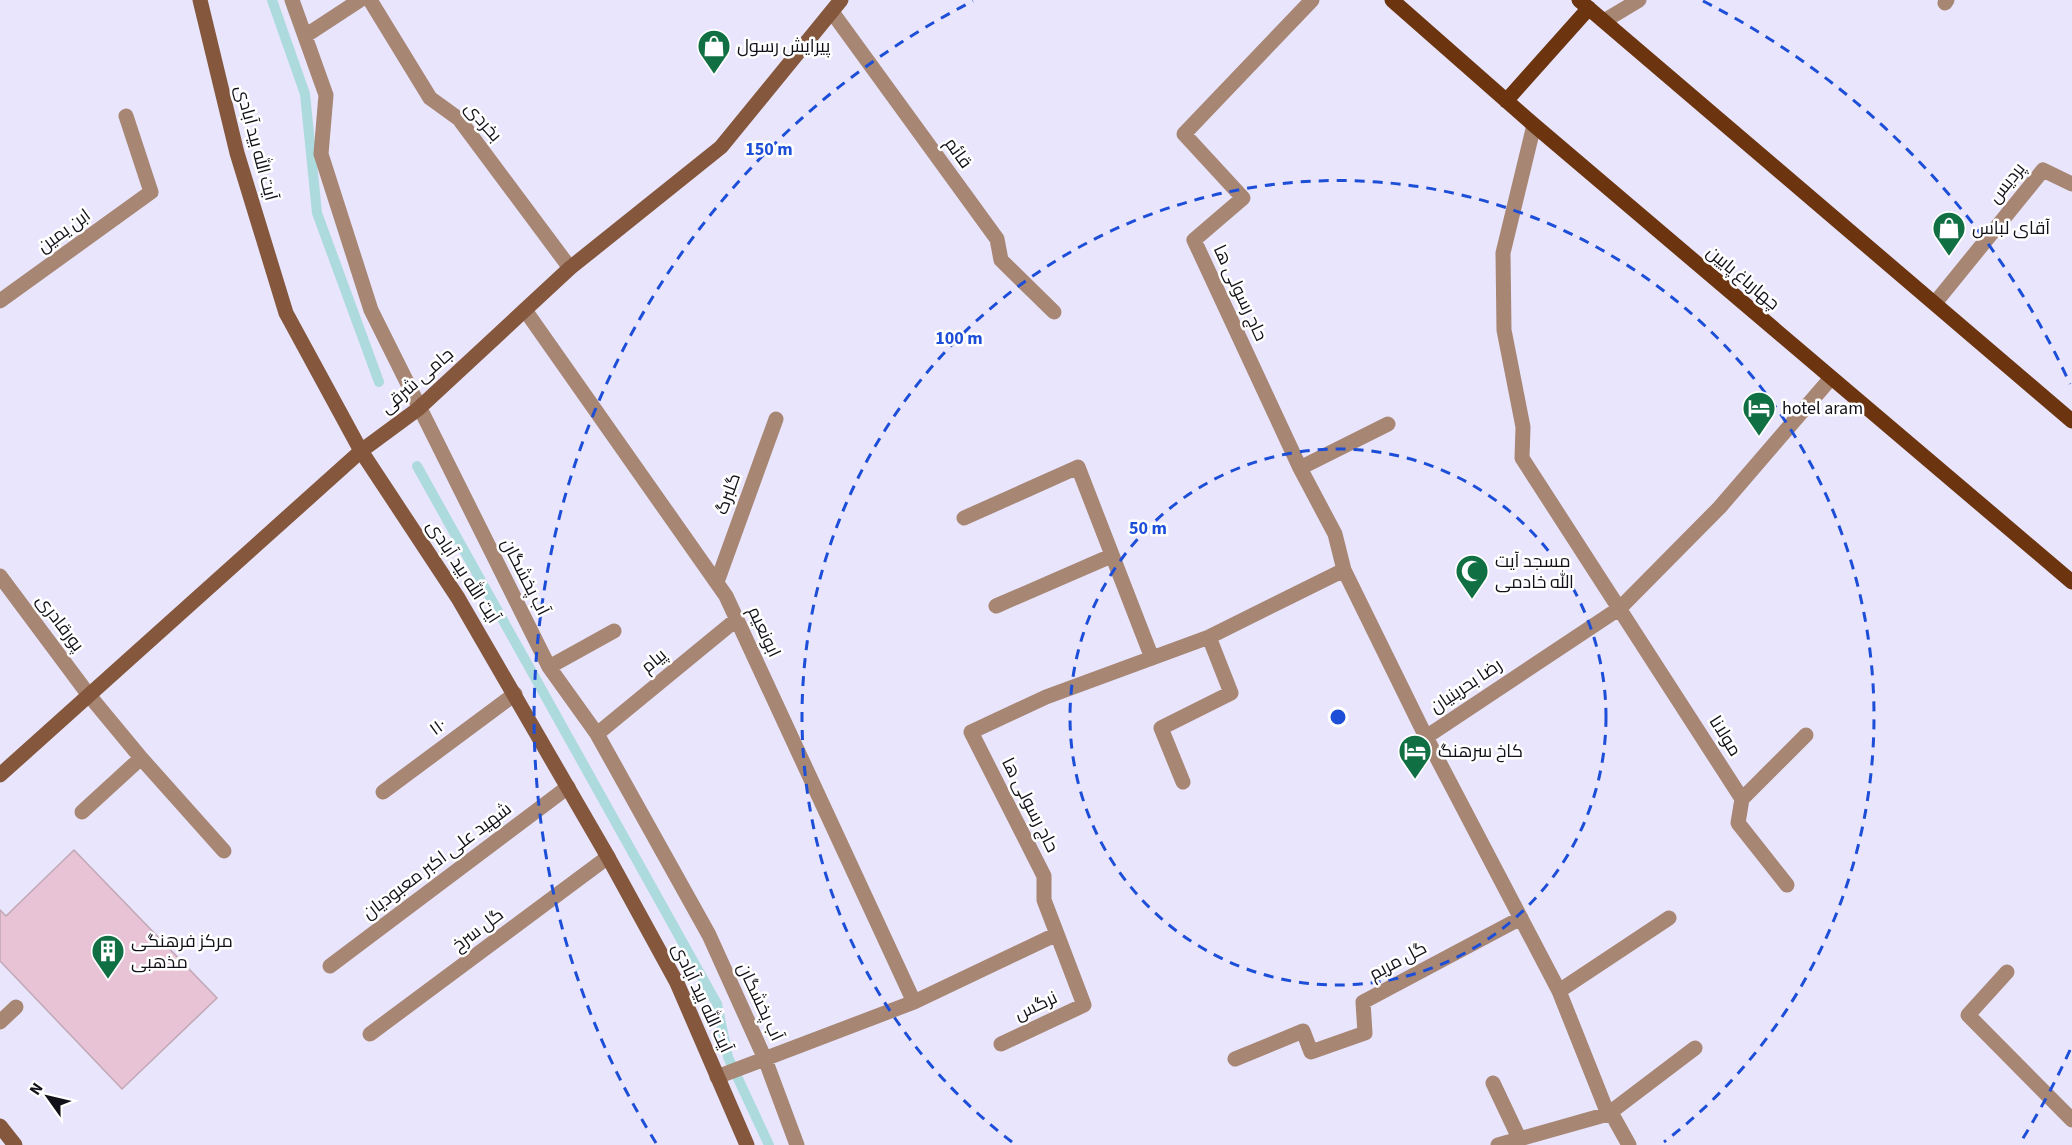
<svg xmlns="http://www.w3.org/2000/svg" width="2072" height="1145" font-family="'Source Sans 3',Cairo,sans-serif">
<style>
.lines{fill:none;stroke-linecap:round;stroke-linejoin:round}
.stream{stroke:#addadc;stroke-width:10}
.building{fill:#e7c3d5;stroke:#c0a8b5;stroke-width:1.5}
.street{stroke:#a78674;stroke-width:15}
.secondary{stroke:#85573d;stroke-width:15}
.primary{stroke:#6c3510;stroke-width:15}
.ring{fill:none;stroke:#1d4ed8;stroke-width:3;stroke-dasharray:10 8}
.labels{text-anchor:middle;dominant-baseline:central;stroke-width:5;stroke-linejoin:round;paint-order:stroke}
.poi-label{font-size:18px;fill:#121018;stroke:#fff;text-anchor:start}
.street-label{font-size:18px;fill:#121018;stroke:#fff}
.centre{fill:#1d4ed8;stroke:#fff;stroke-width:3}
.ring-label{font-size:18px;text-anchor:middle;font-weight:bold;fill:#1d4ed8;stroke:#fff;stroke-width:5;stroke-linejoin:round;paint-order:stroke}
</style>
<rect width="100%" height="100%" fill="#e9e5fd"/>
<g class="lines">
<path class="stream" d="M272,0L305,94L317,213L379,382
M417,466L717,1004L728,1057L769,1145"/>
</g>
<path class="building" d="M74,850L217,998L122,1089L0,961V910L6,916Z"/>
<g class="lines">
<path class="street" d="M292,0L326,95L321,154L371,310L549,667L597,734L709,935L765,1059L797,1145
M370,0L430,98L459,119L570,268
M1312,0L1184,134L1243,198L1194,240L1300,468L1335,534L1344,570L1426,737L1559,991L1608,1114L1614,1118L1629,1145
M1945,3L1947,0
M832,12L997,239L1001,260L1054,312
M1604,21L1639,0
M305,36L360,0
M1534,125L1503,253L1504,330L1523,427L1522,458L1742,799L1738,823L1787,885
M0,301L151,192L126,116
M1935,303L2043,170L2072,184
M525,310L726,596L914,1002
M1300,468L1388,424
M964,518L1078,467L1152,658
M0,576L88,694L141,758L224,851
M717,582L776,419
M996,606L1111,556
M549,667L614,631
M597,734L737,619
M1426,737L1620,608L1720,507L1831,378
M1183,782L1161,728L1231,693L1209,637
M383,792L515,694
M1742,799L1806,735
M82,812L141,758
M330,966L568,787
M2007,972L1968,1015L2072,1120
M1559,991L1669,918
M0,1022L16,1007
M370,1034L608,857
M1001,1044L1084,1005L1057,934
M1235,1059L1303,1031L1311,1052L1365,1033L1363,1002L1521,918
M717,1077L914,1002L1057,934L1044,900V876L971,732L1046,697L1209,637L1344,570
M1493,1083L1519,1138
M1498,1145L1608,1114L1695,1048"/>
<path class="secondary" d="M200,0L237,153L286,313L361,451L458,598L608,857L677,983L747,1145
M0,775L361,451L418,409L570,268L721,147L841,0
M0,1126L15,1145"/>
<path class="primary" d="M1392,0L1534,125L2072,582
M1579,0L2072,421
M1506,101L1589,8"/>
</g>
<g class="ring">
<circle cx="1338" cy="717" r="268"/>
<path d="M1012 1142A536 536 0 1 1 1664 1142"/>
<path d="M2070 1050A804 804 0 0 1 2020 1143M656 1143A804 804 0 0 1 973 1M1703 1A804 804 0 0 1 2070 384"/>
</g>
<defs>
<g id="shop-pin" transform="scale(1.725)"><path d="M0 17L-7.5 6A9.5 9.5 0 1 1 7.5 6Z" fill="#116f44" stroke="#fff"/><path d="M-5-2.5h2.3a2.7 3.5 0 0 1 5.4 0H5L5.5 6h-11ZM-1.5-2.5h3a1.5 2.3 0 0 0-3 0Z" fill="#fff"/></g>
<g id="hotel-pin" transform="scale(1.725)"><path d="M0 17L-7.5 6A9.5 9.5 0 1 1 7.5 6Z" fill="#116f44" stroke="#fff"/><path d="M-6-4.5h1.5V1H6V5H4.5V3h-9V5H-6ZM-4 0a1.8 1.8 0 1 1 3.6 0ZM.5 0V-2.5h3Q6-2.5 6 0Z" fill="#fff"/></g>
<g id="mosque-pin" transform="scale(1.725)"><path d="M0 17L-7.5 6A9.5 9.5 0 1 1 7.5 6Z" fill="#116f44" stroke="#fff"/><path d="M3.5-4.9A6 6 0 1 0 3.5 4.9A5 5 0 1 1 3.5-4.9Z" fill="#fff"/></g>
<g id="building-pin" transform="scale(1.725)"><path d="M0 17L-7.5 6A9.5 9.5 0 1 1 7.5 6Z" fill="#116f44" stroke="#fff"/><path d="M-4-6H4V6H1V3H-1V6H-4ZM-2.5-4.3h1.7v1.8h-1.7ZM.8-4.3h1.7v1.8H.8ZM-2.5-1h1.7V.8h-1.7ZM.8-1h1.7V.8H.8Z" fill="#fff"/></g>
</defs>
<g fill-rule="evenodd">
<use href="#shop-pin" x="714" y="46"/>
<use href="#shop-pin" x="1949" y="228"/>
<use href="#hotel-pin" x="1759" y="408"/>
<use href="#mosque-pin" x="1472" y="571"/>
<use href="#hotel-pin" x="1415" y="751"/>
<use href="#building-pin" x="108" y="951"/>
</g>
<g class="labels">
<g class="poi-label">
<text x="737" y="46">پیرایش رسول</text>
<text x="1972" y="228">آقای لباس</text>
<text x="1782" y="408">hotel aram</text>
<text x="1495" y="561">مسجد آیت<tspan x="1495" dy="21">الله خادمی</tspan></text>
<text x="1438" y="751">کاخ سرهنگ</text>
<text x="131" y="941">مرکز فرهنگی<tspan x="131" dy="21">مذهبی</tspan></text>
</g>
<g class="street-label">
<text transform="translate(483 122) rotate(49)">بخردی</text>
<text transform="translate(256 143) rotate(75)">آیت الله بید آبادی</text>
<text transform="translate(958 153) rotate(54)">قائم</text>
<text transform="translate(2007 183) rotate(-51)">پردیس</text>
<text transform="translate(64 231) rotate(-36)">ابن یمین</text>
<text transform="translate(1743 278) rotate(40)">چهارباغ پایین</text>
<text transform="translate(1240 293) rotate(65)">حاج رسولی ها</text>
<text transform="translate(417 381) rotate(-41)">جامی شرقی</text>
<text transform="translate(728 494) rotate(-70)">گلبرگ</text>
<text transform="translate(463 572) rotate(57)">آیت الله بید آبادی</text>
<text transform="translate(525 577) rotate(63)">آب پخشگان</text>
<text transform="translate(60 623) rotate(53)">پورقادری</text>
<text transform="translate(764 632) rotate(65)">ابونعیم</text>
<text transform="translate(654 661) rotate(-40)">پیام</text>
<text transform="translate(1466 686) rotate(-34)">رضا بحرینیان</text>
<text transform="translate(438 727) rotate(-36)">۱۱۰</text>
<text transform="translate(1725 736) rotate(58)">مولانا</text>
<text transform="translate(1030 805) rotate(63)">حاج رسولی ها</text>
<text transform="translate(437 861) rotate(-37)">شهید علی اکبر معبودیان</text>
<text transform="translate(478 930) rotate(-37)">گل سرخ</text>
<text transform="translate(1398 961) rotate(-28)">گل مریم</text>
<text transform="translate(702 998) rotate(65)">آیت الله بید آبادی</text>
<text transform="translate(760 1002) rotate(65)">آب پخشگان</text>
<text transform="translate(1036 1006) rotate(-25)">نرگس</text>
</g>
</g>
<circle cx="1338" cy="717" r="9" class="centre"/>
<g class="ring-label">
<text x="769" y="155">150 m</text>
<text x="959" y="344">100 m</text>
<text x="1148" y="534">50 m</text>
</g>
<g transform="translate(48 1097) rotate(304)" stroke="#ffffff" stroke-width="4.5" paint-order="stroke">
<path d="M0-4.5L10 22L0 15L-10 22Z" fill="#121018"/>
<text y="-9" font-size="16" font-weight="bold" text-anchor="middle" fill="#121018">N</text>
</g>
</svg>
